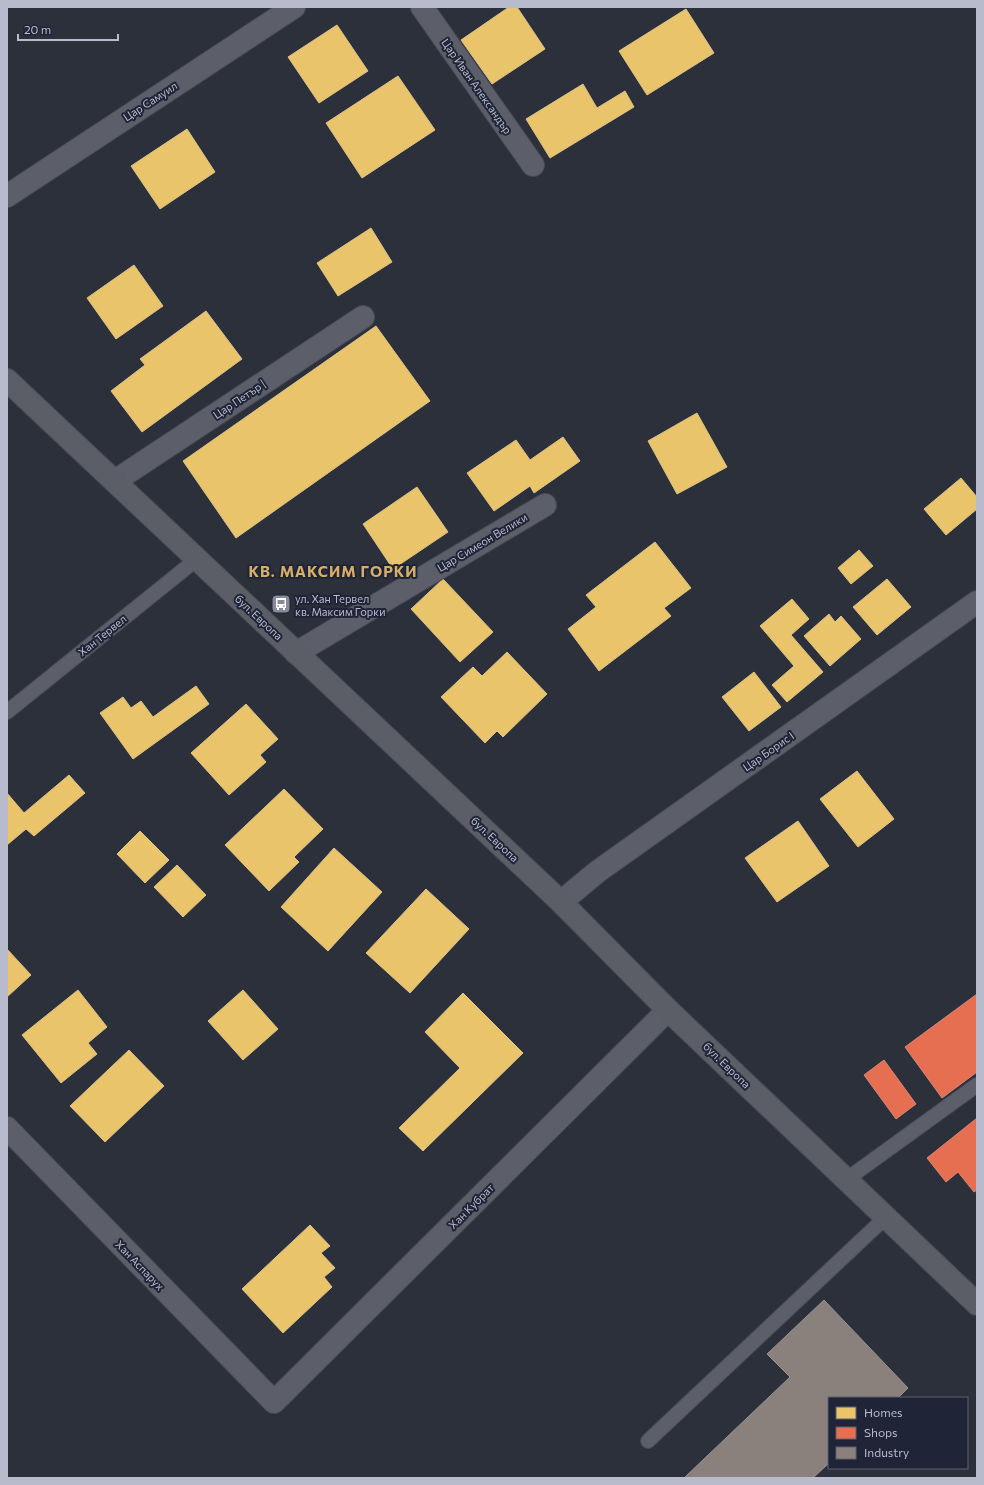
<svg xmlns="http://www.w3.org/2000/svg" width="984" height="1485" font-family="Commissioner,sans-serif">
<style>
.homes{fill:#e9c46a;stroke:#dac187}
.shops{fill:#e76f51;stroke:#d98676}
.industry{fill:#8a817c;stroke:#989294}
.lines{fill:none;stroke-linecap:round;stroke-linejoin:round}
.lane-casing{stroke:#484b54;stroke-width:16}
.street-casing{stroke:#484b54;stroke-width:24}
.secondary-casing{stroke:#484b54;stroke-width:24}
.lane{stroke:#5c5f69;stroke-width:14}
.street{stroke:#5c5f69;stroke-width:22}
.secondary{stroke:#5b5d67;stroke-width:22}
.labels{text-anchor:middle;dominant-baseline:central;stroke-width:4;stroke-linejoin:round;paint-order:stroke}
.street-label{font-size:11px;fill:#b7bbcb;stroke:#1f2437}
.poi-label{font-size:11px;fill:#b7bbcb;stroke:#1f2437;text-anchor:start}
.district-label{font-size:15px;font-weight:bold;letter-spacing:1px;fill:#d6ae67;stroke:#1f2437}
</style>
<rect width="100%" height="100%" fill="#2c303b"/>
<path class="homes" d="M509,7H517L545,49L492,84L461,40Z
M686,9L714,53L647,95L619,51Z
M337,25L368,71L319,103L288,57Z
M398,76L435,130L362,178L326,123Z
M583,84L597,108L625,91L634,107L550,158L526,119Z
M187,129L215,172L160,209L131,166Z
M371,228L392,262L338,296L317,263Z
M134,265L163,306L116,339L87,298Z
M206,311L242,359L142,432L111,391L145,365L140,359Z
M376,326L430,401L236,538L183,461Z
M697,413L727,467L677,494L648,441Z
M563,437L580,461L534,493L530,486L494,511L467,473L516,440L530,460Z
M961,478L977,497V509L946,535L924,509Z
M417,487L448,532L393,569L363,524Z
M655,542L691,588L664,608L671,616L599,671L568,629L596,607L586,595Z
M859,550L873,566L851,584L838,568Z
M443,579L493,632L460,662L411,609Z
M887,579L911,607L877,635L853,607Z
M792,599L809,619L791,635L823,672L787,702L772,685L794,666L760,626Z
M829,614L835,622L841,616L861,639L830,666L804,636Z
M507,652L547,694L503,737L497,731L485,743L441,697L473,667L482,676Z
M754,672L781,707L749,731L722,697Z
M196,686L209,704L133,759L100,713L123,697L131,708L141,701L153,717Z
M246,704L278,739L260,755L266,762L229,795L191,753Z
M857,771L894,819L858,847L820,799Z
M69,775L85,793L34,836L26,829L7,845V793L24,813Z
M284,789L323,829L294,857L299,862L269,891L225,845Z
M798,821L829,866L777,902L745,858Z
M140,831L169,860L145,883L117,854Z
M334,848L382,892L328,951L281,907Z
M177,865L206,895L183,917L154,887Z
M426,889L469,929L410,993L366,953Z
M7,949L31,975L7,997Z
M78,990L107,1027L88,1043L97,1054L61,1083L22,1035Z
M243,990L278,1029L243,1060L208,1021Z
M463,993L523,1053L423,1151L399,1128L460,1068L425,1032Z
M129,1050L164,1086L105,1142L70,1106Z
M310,1225L330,1246L321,1253L335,1268L324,1277L332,1287L283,1333L242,1289Z"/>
<path class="shops" d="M977,994V1072L942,1098L905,1047Z
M884,1060L916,1104L896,1119L864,1075Z
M977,1118V1190L974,1192L958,1172L946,1182L927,1158Z"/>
<path class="industry" d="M824,1300L908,1388L898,1398H829V1463L813,1478H684L790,1377L767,1354Z"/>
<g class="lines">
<g class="lane-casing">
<path id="lane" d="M7,712L197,559
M847,1179L977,1085
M648,1441L886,1217"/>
</g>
<g class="street-casing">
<path id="street" d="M422,7L533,165
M7,196L294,7
M115,481L363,317
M296,653L545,505
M561,902L597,872L977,602
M7,1128L274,1402L668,1010"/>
</g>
<g class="secondary-casing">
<path id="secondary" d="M7,380L561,902L668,1010L977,1304"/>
</g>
<use href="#lane" class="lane"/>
<use href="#street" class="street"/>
<use href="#secondary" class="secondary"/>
</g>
<defs>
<g id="bus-square" transform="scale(1)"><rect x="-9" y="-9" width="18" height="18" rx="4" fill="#868a99" stroke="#1f2437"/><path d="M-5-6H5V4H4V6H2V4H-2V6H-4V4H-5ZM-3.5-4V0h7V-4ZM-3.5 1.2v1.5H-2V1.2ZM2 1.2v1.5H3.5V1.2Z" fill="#fff"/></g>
</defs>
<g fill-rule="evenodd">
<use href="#bus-square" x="281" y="604"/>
</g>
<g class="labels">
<g class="street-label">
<text transform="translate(477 86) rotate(55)">Цар Иван Александър</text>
<text transform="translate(150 101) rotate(-33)">Цар Самуил</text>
<text transform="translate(239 399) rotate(-34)">Цар Петър |</text>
<text transform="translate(482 542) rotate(-31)">Цар Симеон Велики</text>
<text transform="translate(259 617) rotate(43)">бул. Европа</text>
<text transform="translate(102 635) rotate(-39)">Хан Тервел</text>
<text transform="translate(768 751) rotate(-35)">Цар Борис I</text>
<text transform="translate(495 839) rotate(43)">бул. Европа</text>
<text transform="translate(727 1065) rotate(44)">бул. Европа</text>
<text transform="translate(471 1206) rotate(-45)">Хан Кубрат</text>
<text transform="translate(140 1265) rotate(46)">Хан Аспарух</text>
</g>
<g class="poi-label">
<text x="295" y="598">ул. Хан Тервел<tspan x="295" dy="13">кв. Максим Горки</tspan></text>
</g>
<g class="district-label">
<text x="333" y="571">КВ. МАКСИМ ГОРКИ</text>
</g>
</g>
<rect width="984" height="1485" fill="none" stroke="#b7bbcb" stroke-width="16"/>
<rect x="828" y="1397" width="140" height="72" fill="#1f2437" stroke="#5c6072"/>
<rect x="836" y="1407" width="20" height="12" fill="#e9c46a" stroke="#5c6072"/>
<text x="864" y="1417" font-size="12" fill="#b7bbcb">Homes</text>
<rect x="836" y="1427" width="20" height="12" fill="#e76f51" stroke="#5c6072"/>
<text x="864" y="1437" font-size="12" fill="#b7bbcb">Shops</text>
<rect x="836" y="1447" width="20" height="12" fill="#8a817c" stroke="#5c6072"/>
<text x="864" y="1457" font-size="12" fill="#b7bbcb">Industry</text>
<path d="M18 34v6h100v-6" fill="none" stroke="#b7bbcb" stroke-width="2"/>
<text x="24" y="34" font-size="12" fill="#b7bbcb" stroke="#1f2437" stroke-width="3" paint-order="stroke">20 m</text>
</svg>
